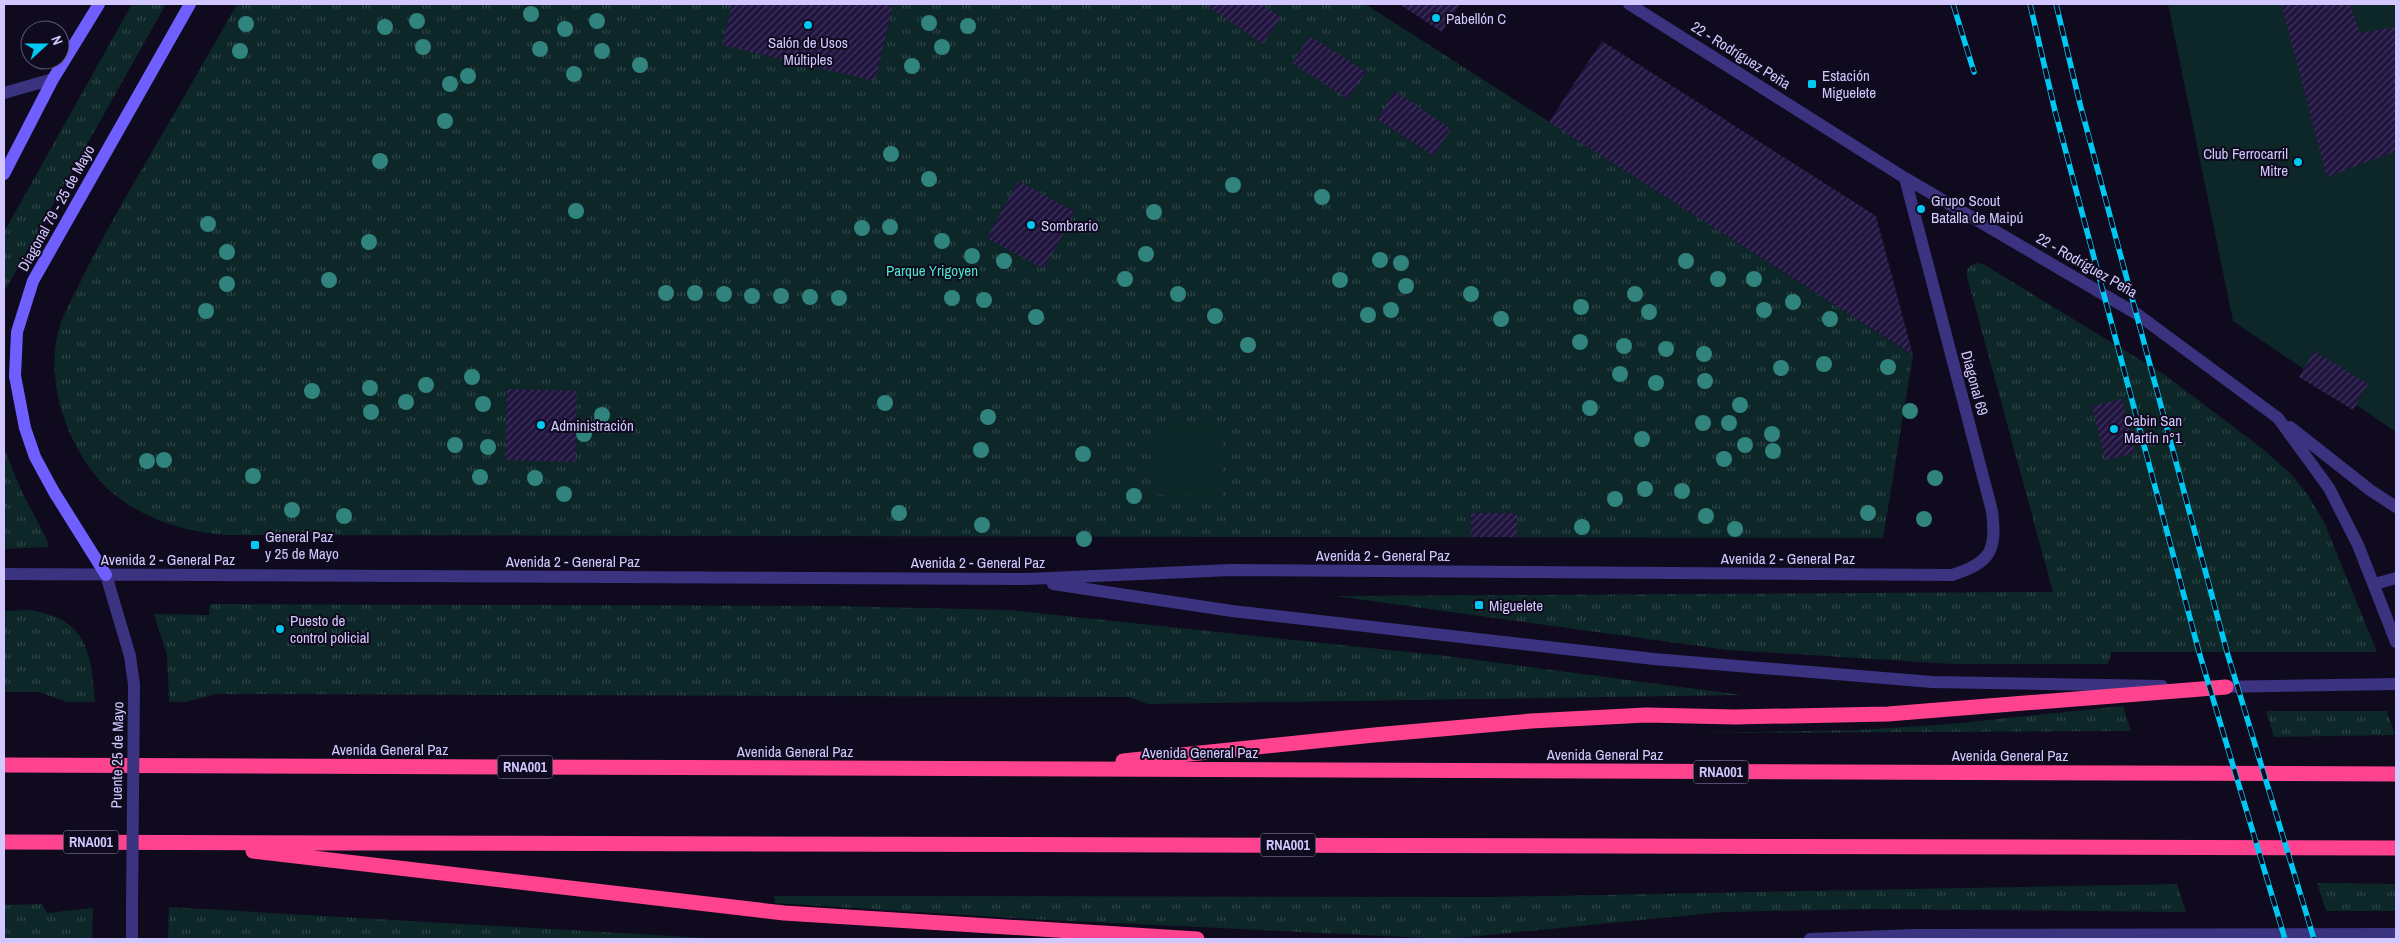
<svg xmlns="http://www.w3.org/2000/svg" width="2400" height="943" font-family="'Archivo Narrow',sans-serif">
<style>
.grass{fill:url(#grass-tufts)}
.garden{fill:#0d2728}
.building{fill:url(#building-hatch)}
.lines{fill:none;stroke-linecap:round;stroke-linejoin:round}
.service{stroke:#3b3280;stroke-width:12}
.tertiary{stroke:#3b3280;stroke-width:12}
.secondary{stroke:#6f5fff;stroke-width:12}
.motorway{stroke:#ff438f;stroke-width:15}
.rail-casing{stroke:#00c8f3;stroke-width:5.5}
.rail{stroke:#0f0a1e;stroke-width:4;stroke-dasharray:11;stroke-linecap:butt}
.tertiary-bridge{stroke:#3b3280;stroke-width:12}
.tree{fill:#31837d}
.poi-dot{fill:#00c8f3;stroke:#0f0a1e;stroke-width:2}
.labels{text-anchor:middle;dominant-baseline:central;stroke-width:4;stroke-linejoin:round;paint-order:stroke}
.shield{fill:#0f0a1e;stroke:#988fbc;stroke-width:1}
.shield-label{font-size:14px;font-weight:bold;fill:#d2c8ff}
.poi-label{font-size:15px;fill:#d2c8ff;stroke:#0f0a1e;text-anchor:start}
.street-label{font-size:15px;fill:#d2c8ff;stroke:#0f0a1e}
.park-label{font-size:15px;fill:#4ce6cb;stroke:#0f0a1e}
</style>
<defs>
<pattern id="grass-tufts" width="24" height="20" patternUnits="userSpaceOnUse" patternTransform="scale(1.25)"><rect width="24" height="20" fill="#0d2728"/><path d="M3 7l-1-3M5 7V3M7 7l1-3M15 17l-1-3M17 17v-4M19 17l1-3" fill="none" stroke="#2f4548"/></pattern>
<pattern id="building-hatch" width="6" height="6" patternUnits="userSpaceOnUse" patternTransform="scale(1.25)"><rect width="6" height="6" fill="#211540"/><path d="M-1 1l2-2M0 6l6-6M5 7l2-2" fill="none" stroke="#40365d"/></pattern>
</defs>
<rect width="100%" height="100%" fill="#0f0a1e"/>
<path class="grass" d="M132,4H166L4,292V232Z
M237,4H1365L1913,355L1883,538L227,535C177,532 122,512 92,471C63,432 47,380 58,332C62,316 71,301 78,287C92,257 108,229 124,200C162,135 200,69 237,4Z
M1976,263L1983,264L2165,375L2264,450L2291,474L2308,495L2324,522L2377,652H2111L2108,664H1953L1728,650L1335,596L2053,592L1967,277C1966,269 1968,266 1976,263Z
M4,448L21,490L47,540L48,547L4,549Z
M210,604L833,606L1009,610L1446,656L1742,695L1148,704L1129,697L216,694L185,702H169L167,655L154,614L209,615Z
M31,610C88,620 91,652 95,702H67L39,692H4V611Z
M2123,706L2131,731L1697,733L1860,730L1950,724Z
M2266,711H2387L2395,735L2274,737Z
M2317,883L2396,884V911H2326Z
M2177,884L2186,912L1874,909L1723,912L1448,939L1030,919L775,903L774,896L1493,897Z
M42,904L47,913L93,908L92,939H4V905Z
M169,907L724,939H168Z"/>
<path class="garden" d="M2168,4H2396V432L2233,321Z
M1152,425L1222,426V496L1152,495Z"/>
<path class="building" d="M732,4H893L875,81L722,45Z
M1208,4H1261L1281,17L1263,44L1207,6Z
M1399,4H1460L1442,32Z
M2281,4H2350L2360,33L2396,27V151L2327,177Z
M1310,36L1366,72L1348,99L1292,63Z
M1602,41L1876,216L1913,355L1549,122Z
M1395,91L1451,129L1434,156L1377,119Z
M1018,181L1075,212L1044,269L987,238Z
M2314,351L2368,384L2353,410L2299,377Z
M507,389L577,391L575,462L505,460Z
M2122,399L2135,453L2105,460L2092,406Z
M1471,513H1517V537H1471Z"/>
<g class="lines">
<path class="service" d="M4,93L53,79"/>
<path class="tertiary" d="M1629,4L1905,178L2137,314L2278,418L2329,488L2358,545L2396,642
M2290,427L2370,490L2396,507
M4,574L1026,579L1231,570L1952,575C1991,563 1997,550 1992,511L1905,178
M106,575L130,656L134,685
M1053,584L1232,611L1654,659L1932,682L2162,686
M2375,584L2396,578
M2217,687L2396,684
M132,939V908
M1810,939L1914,935L2396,934"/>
<path class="secondary" d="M4,174L53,79L99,4
M106,575L54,492L35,457L25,428L15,376L17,332L33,281L190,4"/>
<path class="motorway" d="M1123,761L1374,735L1531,721L1646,715L1735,717L1888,714L2226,687
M4,765L2396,774
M4,842L2396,848
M253,851L784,913L1197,939"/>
<g class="rail-casing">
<path id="rail" d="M1953,4L1974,72
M2030,4L2055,111L2199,652L2285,939
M2056,4L2080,104L2227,652L2314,939"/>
</g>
<use href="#rail" class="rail"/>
<path class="tertiary-bridge" d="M132,908L134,685"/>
</g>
<g class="tree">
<circle cx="531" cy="14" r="8"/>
<circle cx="417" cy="21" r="8"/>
<circle cx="597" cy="21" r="8"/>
<circle cx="929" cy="23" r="8"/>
<circle cx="246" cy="24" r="8"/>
<circle cx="968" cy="26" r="8"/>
<circle cx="385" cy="27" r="8"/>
<circle cx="565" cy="29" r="8"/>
<circle cx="423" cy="47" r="8"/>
<circle cx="942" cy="47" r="8"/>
<circle cx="540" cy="49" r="8"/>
<circle cx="240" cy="51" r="8"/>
<circle cx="602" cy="51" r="8"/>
<circle cx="640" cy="65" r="8"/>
<circle cx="912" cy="66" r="8"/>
<circle cx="574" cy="74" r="8"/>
<circle cx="468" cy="76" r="8"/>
<circle cx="450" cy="84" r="8"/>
<circle cx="445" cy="121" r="8"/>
<circle cx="891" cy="154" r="8"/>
<circle cx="380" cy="161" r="8"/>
<circle cx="929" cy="179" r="8"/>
<circle cx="1233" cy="185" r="8"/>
<circle cx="1322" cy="197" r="8"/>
<circle cx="576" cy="211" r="8"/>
<circle cx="1154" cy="212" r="8"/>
<circle cx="208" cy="224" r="8"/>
<circle cx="890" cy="227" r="8"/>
<circle cx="862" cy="228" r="8"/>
<circle cx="942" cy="241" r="8"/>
<circle cx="369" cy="242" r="8"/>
<circle cx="227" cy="252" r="8"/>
<circle cx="1146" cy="254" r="8"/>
<circle cx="972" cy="256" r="8"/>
<circle cx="1380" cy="260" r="8"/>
<circle cx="1004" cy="261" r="8"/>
<circle cx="1686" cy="261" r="8"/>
<circle cx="1401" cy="263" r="8"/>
<circle cx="1125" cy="279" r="8"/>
<circle cx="1718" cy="279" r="8"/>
<circle cx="1754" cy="279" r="8"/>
<circle cx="329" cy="280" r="8"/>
<circle cx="1340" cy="280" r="8"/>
<circle cx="227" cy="284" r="8"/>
<circle cx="1406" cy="286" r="8"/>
<circle cx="666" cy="293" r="8"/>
<circle cx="695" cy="293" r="8"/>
<circle cx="724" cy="294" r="8"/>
<circle cx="1178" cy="294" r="8"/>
<circle cx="1471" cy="294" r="8"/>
<circle cx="1635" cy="294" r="8"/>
<circle cx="752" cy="296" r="8"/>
<circle cx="781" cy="296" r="8"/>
<circle cx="810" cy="297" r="8"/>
<circle cx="839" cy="298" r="8"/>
<circle cx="952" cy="298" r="8"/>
<circle cx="984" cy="300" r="8"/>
<circle cx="1793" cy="302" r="8"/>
<circle cx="1581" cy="307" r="8"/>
<circle cx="1391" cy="310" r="8"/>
<circle cx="1764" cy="310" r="8"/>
<circle cx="206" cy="311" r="8"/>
<circle cx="1649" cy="312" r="8"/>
<circle cx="1368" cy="315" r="8"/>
<circle cx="1215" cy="316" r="8"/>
<circle cx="1036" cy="317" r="8"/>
<circle cx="1501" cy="319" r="8"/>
<circle cx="1830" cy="319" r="8"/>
<circle cx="1580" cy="342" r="8"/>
<circle cx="1248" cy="345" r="8"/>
<circle cx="1624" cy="346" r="8"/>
<circle cx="1666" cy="349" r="8"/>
<circle cx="1704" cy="354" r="8"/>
<circle cx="1824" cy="364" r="8"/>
<circle cx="1888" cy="367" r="8"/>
<circle cx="1781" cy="368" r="8"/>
<circle cx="1620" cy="374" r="8"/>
<circle cx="472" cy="377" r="8"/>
<circle cx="1705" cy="381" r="8"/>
<circle cx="1656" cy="383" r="8"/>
<circle cx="426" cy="385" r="8"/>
<circle cx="370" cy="388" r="8"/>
<circle cx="312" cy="391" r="8"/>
<circle cx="406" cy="402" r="8"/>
<circle cx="885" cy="403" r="8"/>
<circle cx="483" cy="404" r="8"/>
<circle cx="1740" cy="405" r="8"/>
<circle cx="1590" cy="408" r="8"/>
<circle cx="1910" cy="411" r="8"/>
<circle cx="371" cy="412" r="8"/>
<circle cx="602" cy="415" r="8"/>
<circle cx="988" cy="417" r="8"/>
<circle cx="1703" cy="423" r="8"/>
<circle cx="1729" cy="423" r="8"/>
<circle cx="584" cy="434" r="8"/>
<circle cx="1772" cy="434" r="8"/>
<circle cx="1642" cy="439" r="8"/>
<circle cx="455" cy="445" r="8"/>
<circle cx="1745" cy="445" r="8"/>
<circle cx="488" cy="447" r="8"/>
<circle cx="981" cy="450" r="8"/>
<circle cx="1773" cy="451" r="8"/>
<circle cx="1083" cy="454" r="8"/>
<circle cx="1724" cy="459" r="8"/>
<circle cx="164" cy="460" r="8"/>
<circle cx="147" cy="461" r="8"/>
<circle cx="253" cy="476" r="8"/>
<circle cx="480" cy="477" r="8"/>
<circle cx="535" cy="478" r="8"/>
<circle cx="1935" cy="478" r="8"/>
<circle cx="1645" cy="489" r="8"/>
<circle cx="1682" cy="491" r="8"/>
<circle cx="564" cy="494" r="8"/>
<circle cx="1134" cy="496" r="8"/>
<circle cx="1615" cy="499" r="8"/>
<circle cx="292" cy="510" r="8"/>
<circle cx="899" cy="513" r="8"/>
<circle cx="1868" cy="513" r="8"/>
<circle cx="344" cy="516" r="8"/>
<circle cx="1706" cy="516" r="8"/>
<circle cx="1924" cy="519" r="8"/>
<circle cx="982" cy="525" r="8"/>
<circle cx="1582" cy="527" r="8"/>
<circle cx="1735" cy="529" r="8"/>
<circle cx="1084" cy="539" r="8"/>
</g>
<g class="poi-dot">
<circle cx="1436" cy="18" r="5"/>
<circle cx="808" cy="25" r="5"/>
<rect x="1807" y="79" width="10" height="10" rx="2.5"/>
<circle cx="2298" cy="162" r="5"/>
<circle cx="1921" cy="209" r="5"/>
<circle cx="1031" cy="225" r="5"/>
<circle cx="541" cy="425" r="5"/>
<circle cx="2114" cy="429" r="5"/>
<rect x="250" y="540" width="10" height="10" rx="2.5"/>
<rect x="1474" y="600" width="10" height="10" rx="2.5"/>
<circle cx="280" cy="629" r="5"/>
</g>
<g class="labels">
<g class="shield">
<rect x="497.5" y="755.5" width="55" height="23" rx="4"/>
<rect x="1693.5" y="760.5" width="55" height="23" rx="4"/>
<rect x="63.5" y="830.5" width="55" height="23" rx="4"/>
<rect x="1260.5" y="833.5" width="55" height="23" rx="4"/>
</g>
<g class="shield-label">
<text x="525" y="767">RNA001</text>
<text x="1721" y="772">RNA001</text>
<text x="91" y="842">RNA001</text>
<text x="1288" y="845">RNA001</text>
</g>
<g class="poi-label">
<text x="1446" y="18">Pabellón C</text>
<text x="808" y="42" text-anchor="middle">Salón de Usos<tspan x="808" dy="17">Múltiples</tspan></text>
<text x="1822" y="75">Estación<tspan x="1822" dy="17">Miguelete</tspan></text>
<text x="2288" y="153" text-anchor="end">Club Ferrocarril<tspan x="2288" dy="17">Mitre</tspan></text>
<text x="1931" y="200">Grupo Scout<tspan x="1931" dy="17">Batalla de Maipú</tspan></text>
<text x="1041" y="225">Sombrario</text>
<text x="2124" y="420">Cabin San<tspan x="2124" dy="17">Martín n°1</tspan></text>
<text x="551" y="425">Administración</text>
<text x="265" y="536">General Paz<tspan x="265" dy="17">y 25 de Mayo</tspan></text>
<text x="1489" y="605">Miguelete</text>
<text x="290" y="620">Puesto de<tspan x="290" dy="17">control policial</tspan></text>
</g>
<g class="street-label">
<text transform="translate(1741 55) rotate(32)">22 - Rodríguez Peña</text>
<text transform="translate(56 208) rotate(-61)">Diagonal 79 - 25 de Mayo</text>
<text transform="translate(2087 265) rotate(30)">22 - Rodríguez Peña</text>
<text transform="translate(1975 383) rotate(75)">Diagonal 69</text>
<text x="1383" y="555">Avenida 2 - General Paz</text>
<text x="1788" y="558">Avenida 2 - General Paz</text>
<text x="168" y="559">Avenida 2 - General Paz</text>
<text x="573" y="561">Avenida 2 - General Paz</text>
<text x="978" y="562">Avenida 2 - General Paz</text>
<text x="390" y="749">Avenida General Paz</text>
<text x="795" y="751">Avenida General Paz</text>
<text x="1200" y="752">Avenida General Paz</text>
<text x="1605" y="754">Avenida General Paz</text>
<text transform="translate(117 755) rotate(-89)">Puente 25 de Mayo</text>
<text x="2010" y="755">Avenida General Paz</text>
</g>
<g class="park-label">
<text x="932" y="270">Parque Yrigoyen</text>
</g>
</g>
<rect width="2400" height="943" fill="none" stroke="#d2c8ff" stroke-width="10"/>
<g transform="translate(45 45) rotate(69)"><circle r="24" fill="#0f0a1e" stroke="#5d5678"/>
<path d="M0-4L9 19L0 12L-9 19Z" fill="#00c8f3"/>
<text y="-8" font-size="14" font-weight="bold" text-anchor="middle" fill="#d2c8ff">N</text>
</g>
</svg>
